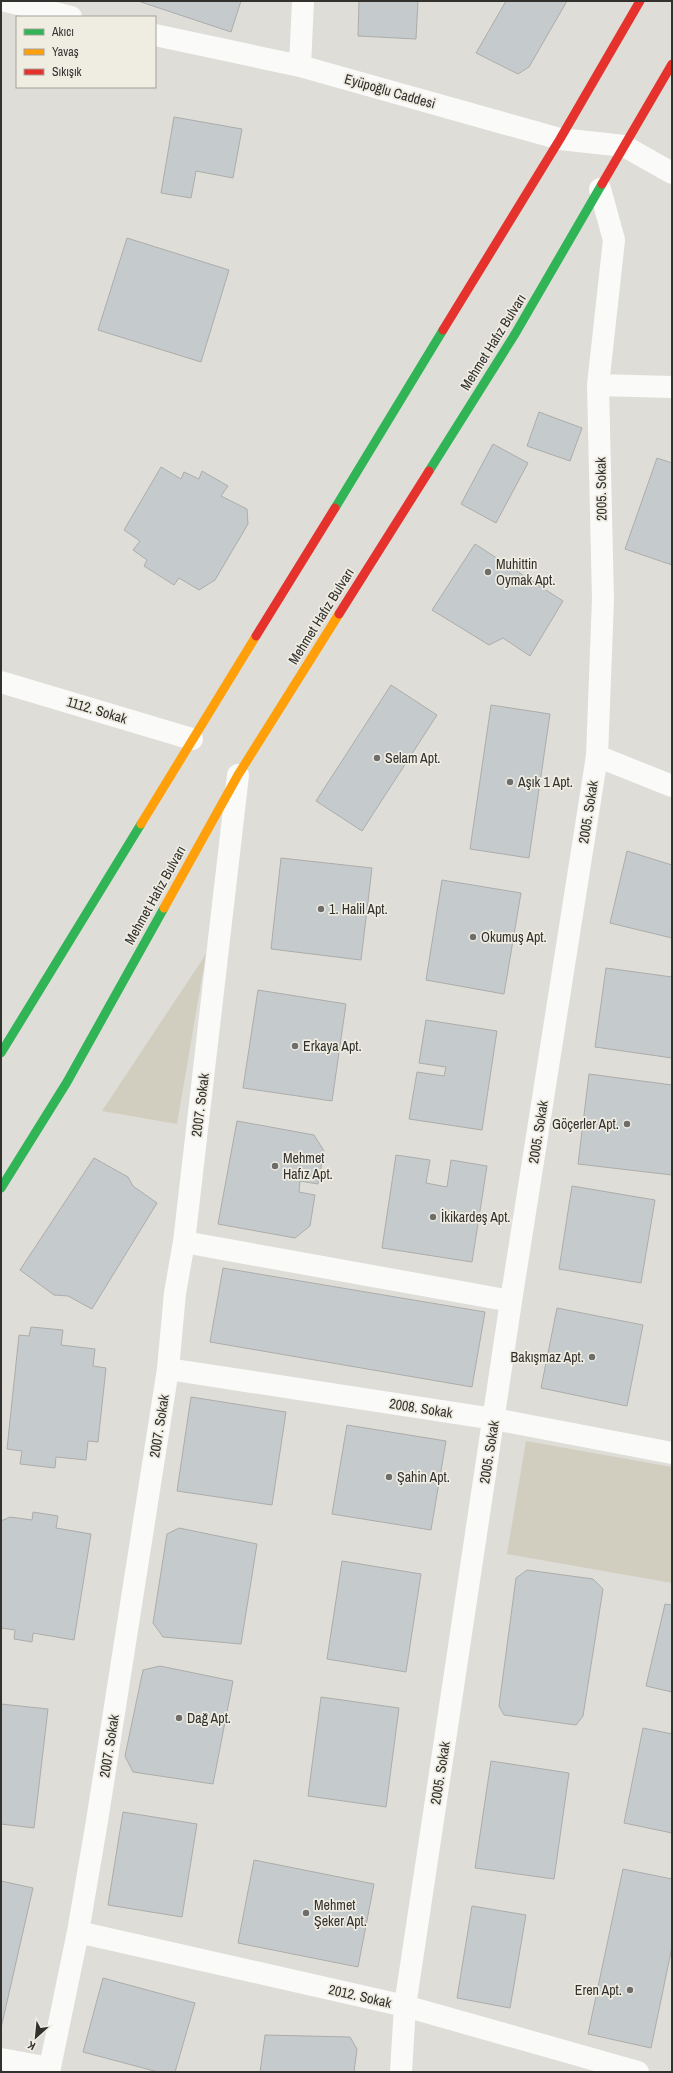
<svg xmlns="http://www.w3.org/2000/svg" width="673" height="2073" font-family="'Archivo Narrow',sans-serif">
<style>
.green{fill:#d2cebf}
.building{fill:#c5cacc;stroke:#acadab}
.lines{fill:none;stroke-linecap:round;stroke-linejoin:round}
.street{stroke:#fafaf9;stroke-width:22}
.fast{stroke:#30b455;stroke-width:9}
.slow{stroke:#ff9f0a;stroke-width:9}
.jam{stroke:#e5322d;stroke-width:9}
.poi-dot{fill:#6e6d6a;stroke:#efece2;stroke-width:1.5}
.labels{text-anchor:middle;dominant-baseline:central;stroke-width:3.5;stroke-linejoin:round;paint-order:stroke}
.street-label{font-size:14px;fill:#32312e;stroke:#efece2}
.poi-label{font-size:14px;fill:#32312e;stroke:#efece2;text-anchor:start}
</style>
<rect width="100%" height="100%" fill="#deddd8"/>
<path class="green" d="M206,954L177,1124L102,1111Z
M526,1441L672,1467V1583L507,1554Z"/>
<path class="building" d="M138,1H241L231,32Z
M359,1H418L416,39L358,36Z
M506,1H567L529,67L518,74L476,53Z
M174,117L242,129L233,178L196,171L191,198L161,193Z
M127,238L229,270L201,362L98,330Z
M539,412L582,428L570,461L527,446Z
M493,444L528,463L496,523L461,504Z
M657,458L672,463V565L625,549Z
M161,467L181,479L184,472L199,479L202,471L228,486L221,496L247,509L248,524L215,580L199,590L179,578L174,585L144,566L147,560L133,550L140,541L124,530Z
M475,544L563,601L530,656L503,638L489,645L432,610Z
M391,685L437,715L362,831L316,801Z
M491,705L550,714L529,858L470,849Z
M627,851L672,865V938L610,923Z
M281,858L372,868L361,960L271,949Z
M442,880L521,893L504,994L426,980Z
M606,968L672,977V1058L595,1047Z
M258,990L346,1004L332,1101L243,1088Z
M426,1020L497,1031L482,1130L409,1119L417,1072L444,1076L446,1067L419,1063Z
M589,1074L672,1085V1175L578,1164Z
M237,1121L314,1135L324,1151L318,1184L300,1181L299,1192L315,1195L310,1226L295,1238L218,1224Z
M396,1155L430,1160L426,1183L447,1187L451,1160L487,1166L472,1262L382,1248Z
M94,1158L128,1177L133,1186L157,1203L92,1309L68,1296L54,1295L20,1270Z
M572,1186L655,1200L641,1283L559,1269Z
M223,1268L485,1312L472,1387L210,1342Z
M557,1308L643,1325L627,1406L541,1388Z
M31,1327L63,1330L61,1345L95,1349L93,1366L106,1368L98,1442L88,1441L86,1460L56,1457L55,1468L20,1464L22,1451L7,1449L19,1335L29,1336Z
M191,1397L286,1412L272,1505L177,1491Z
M347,1425L446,1441L431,1530L332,1514Z
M33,1512L58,1516L56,1528L91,1534L74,1640L33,1633L32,1642L14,1639L15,1630L1,1628V1521L10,1517L32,1520Z
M179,1528L257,1544L241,1644L163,1637L153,1623L167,1534Z
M342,1561L421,1574L406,1672L327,1659Z
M527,1570L593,1579L603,1589L583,1716L576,1725L504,1715L499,1706L516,1578Z
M665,1604L672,1605V1692L646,1686Z
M160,1666L233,1681L213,1784L133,1772L125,1756L143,1670Z
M321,1697L399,1708L386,1807L308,1796Z
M1,1704L48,1709L34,1828L1,1824Z
M643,1728L672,1734V1833L624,1823Z
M491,1761L569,1773L554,1879L475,1868Z
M123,1812L197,1824L182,1917L108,1905Z
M254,1860L374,1884L358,1967L238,1943Z
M623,1869L672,1879V1947L651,2048L588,2034Z
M1,1881L33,1888L1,2028Z
M472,1906L526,1915L510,2008L457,1998Z
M103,1978L195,2003L175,2072H158L83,2052Z
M265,2035L350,2037L357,2049L354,2072H260Z"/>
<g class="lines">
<path class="street" d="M6,1L71,17
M155,35L300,66L560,139L624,146L672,173
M300,66L303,1
M598,385L672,387
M1,682L192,739
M597,756L672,786
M184,1242L511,1301
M168,1369L494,1419L672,1453
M78,1932L405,2006L638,2072
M1,2059L50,2068
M49,2072L78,1932L97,1821L168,1369L175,1293L184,1242L238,775
M401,2072L405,2006L511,1301L597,756L603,599L598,385L614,240L600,189"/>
<path class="fast" d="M429,471L515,334L602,184
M335,508L443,330
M1,1053L141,824
M1,1188L67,1082L164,908"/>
<path class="slow" d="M141,824L256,636
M164,908L238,775L339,614"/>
<path class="jam" d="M602,184L672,64
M443,330L560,139L640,1
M339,614L429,471
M256,636L335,508"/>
</g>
<g class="poi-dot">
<circle cx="488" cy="572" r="4"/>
<circle cx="377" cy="758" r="4"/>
<circle cx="510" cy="782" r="4"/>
<circle cx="321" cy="909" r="4"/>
<circle cx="473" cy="937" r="4"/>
<circle cx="295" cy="1046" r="4"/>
<circle cx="627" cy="1124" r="4"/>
<circle cx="275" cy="1166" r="4"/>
<circle cx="433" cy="1217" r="4"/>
<circle cx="592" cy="1357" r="4"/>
<circle cx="389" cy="1477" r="4"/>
<circle cx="179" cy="1718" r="4"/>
<circle cx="306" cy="1913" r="4"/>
<circle cx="630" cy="1990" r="4"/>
</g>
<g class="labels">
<g class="street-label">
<text transform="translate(390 91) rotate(16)">Eyüpoğlu Caddesi</text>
<text transform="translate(493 342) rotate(-58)">Mehmet Hafız Bulvarı</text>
<text transform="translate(601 489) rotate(-91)">2005. Sokak</text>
<text transform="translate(321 616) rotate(-58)">Mehmet Hafız Bulvarı</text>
<text transform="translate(97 710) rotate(17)">1112. Sokak</text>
<text transform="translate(588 812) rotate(-81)">2005. Sokak</text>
<text transform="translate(155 895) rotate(-61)">Mehmet Hafız Bulvarı</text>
<text transform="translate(200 1105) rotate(-83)">2007. Sokak</text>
<text transform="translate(538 1132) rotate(-81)">2005. Sokak</text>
<text transform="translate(421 1408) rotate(9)">2008. Sokak</text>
<text transform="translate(159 1426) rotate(-81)">2007. Sokak</text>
<text transform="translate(489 1452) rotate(-81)">2005. Sokak</text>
<text transform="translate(109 1746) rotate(-81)">2007. Sokak</text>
<text transform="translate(440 1773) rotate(-81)">2005. Sokak</text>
<text transform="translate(360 1996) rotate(13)">2012. Sokak</text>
</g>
<g class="poi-label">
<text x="496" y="564">Muhittin<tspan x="496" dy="16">Oymak Apt.</tspan></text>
<text x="385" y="758">Selam Apt.</text>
<text x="518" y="782">Aşık 1 Apt.</text>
<text x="329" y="909">1. Halil Apt.</text>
<text x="481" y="937">Okumuş Apt.</text>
<text x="303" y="1046">Erkaya Apt.</text>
<text x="619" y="1124" text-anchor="end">Göçerler Apt.</text>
<text x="283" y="1158">Mehmet<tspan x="283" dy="16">Hafız Apt.</tspan></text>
<text x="441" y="1217">İkikardeş Apt.</text>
<text x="584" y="1357" text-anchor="end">Bakışmaz Apt.</text>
<text x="397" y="1477">Şahin Apt.</text>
<text x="187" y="1718">Dağ Apt.</text>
<text x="314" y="1905">Mehmet<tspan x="314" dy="16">Şeker Apt.</tspan></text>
<text x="622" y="1990" text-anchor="end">Eren Apt.</text>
</g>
</g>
<rect width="673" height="2073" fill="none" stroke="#32312e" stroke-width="4"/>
<rect x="16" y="16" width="140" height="72" fill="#efece2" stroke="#a3a19a"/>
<rect x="24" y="29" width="20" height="6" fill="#30b455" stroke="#a3a19a"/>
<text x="52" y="36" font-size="12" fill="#32312e">Akıcı</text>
<rect x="24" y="49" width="20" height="6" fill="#ff9f0a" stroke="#a3a19a"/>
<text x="52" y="56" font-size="12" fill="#32312e">Yavaş</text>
<rect x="24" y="69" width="20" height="6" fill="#e5322d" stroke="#a3a19a"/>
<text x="52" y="76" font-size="12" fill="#32312e">Sıkışık</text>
<g transform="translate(36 2037) rotate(207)" stroke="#efece2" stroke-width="3" paint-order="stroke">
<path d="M0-3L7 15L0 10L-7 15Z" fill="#32312e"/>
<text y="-6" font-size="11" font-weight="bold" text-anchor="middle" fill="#32312e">K</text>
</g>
</svg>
